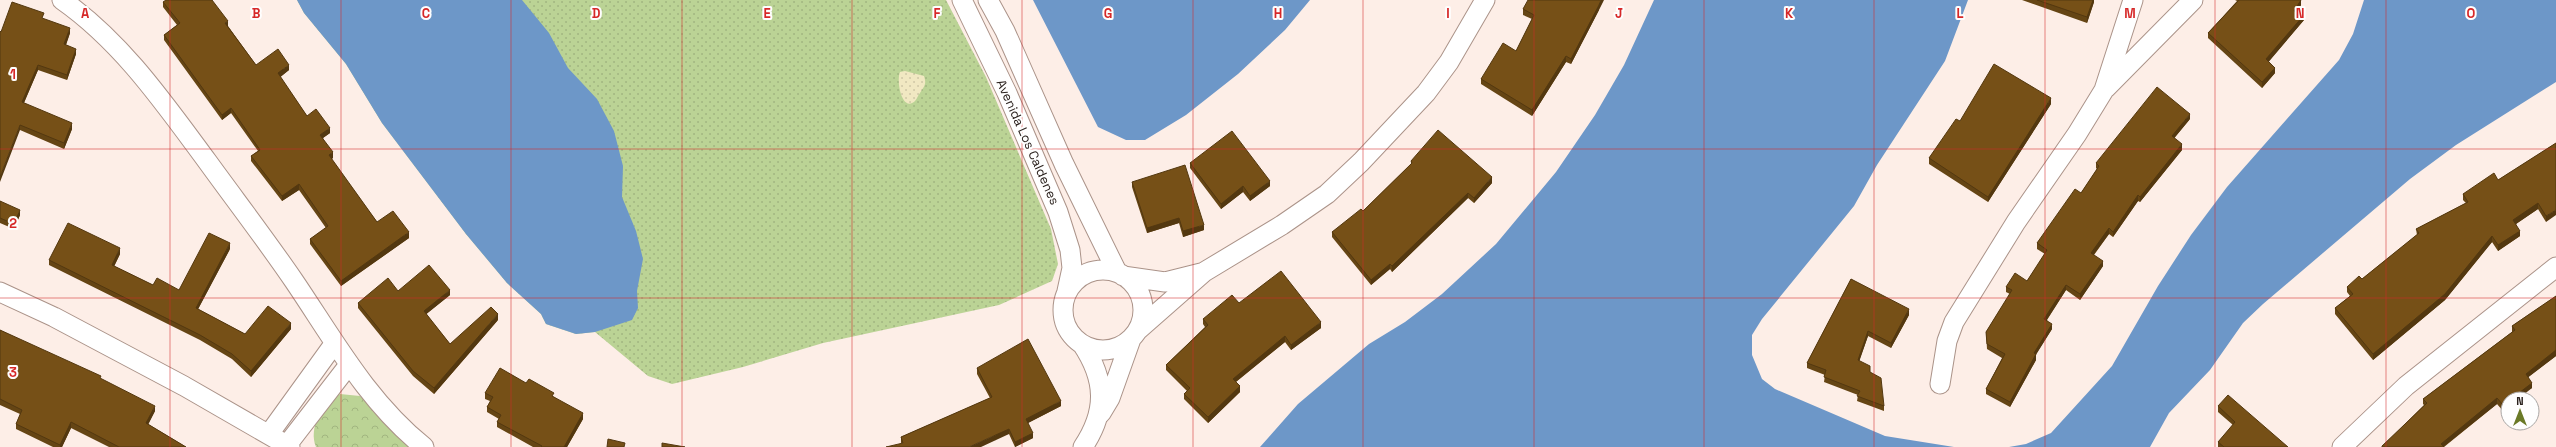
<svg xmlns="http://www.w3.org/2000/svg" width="2556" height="447" font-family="'Space Grotesk',sans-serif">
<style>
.grass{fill:url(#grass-dots)}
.sand{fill:url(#sand-dots)}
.park{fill:url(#park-crowns)}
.water{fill:#6d97c8}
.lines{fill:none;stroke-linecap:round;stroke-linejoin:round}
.street-casing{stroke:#ab9389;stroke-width:21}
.street{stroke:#fff;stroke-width:19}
.wall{fill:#654514}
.shaded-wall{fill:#533810}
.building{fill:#765017;stroke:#533810}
.grid{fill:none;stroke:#d62828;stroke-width:1;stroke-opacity:0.55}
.labels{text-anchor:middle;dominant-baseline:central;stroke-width:4;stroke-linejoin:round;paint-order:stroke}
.street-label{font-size:13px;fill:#2a211d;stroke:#fefefe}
.grid-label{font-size:13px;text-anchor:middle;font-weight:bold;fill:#d62828;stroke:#fefefe;stroke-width:4;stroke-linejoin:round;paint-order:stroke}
</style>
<defs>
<pattern id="grass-dots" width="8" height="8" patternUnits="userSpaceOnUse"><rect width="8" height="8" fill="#bbd395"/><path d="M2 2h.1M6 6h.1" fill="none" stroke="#a1b580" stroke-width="1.8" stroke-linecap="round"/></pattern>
<pattern id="sand-dots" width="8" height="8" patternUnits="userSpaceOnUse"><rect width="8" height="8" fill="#f1e8c2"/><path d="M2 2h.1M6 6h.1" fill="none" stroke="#cfc7a6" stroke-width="1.8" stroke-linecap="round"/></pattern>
<pattern id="park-crowns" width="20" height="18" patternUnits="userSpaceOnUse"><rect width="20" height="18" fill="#bbd395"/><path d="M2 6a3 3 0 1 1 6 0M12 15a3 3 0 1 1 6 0" fill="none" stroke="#a1b580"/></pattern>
</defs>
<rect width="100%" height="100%" fill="#fdeee7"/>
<path class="grass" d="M297,0H946L986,77L1051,229L1058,264L1052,281L999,305L823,343L743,367L672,384L648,376L595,332L576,334L546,324L541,314L507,283L466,234L382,123L346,64L304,13Z"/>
<path class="sand" d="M905,71L924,76C927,85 924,86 920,93C918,95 917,99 915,101C902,113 896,81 900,72Z"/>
<path class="park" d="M340,394L360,396L411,447H316C308,429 322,400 340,394Z"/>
<path class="water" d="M297,0H522L549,33L568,68L597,99L614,131L623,166L622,197L636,231L643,259L637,291L638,308L632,320L595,332L576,334L546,324L541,314L507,283L466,234L382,123L346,64L304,13Z
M1033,0H1310L1285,30L1238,74L1186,115L1145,140H1126L1098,127Z
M1654,0H1968L1945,61L1877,165L1854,206L1762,319L1752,335V355L1762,379L1775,389L1885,436L1954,447H1260L1298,404L1369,344L1405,322L1442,294L1496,244L1556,172L1595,115L1624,65Z
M2364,0H2556V82L2456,145L2410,179L2263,304L2243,323L2210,370L2169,413L2150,447H2009L2026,444L2051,433L2112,366L2158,286L2191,235L2227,187L2339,60L2353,34Z"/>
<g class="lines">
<g class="street-casing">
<path id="street" d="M62,0C122,42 164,103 207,161C236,201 266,240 294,281C334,340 367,401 424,447
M962,0L1007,93L1058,212L1070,250L1072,268L1067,291
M988,0L1005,31L1064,164L1117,272
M2106,88L2193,0
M1063 310a40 40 0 1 1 80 0a40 40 0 1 1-80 0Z
M1123,276L1165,282L1201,273
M0,292L54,317L184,386L290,447
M1138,330L1204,272L1282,225L1327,194L1361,162L1426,93L1449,62L1485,0
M1082,344C1106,380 1107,411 1083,447
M1940,384L1947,341L1954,322L2016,222L2077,134L2104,90L2133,0
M1101,413L1110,398L1131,339
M269,434L334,344
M287,445L348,366
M2342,447L2406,386L2556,267"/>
</g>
<use href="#street" class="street"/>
</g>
<path class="wall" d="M2022,0H2094V2L2087,23Z
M2235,0H2301V5L2297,12L2304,20L2268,62L2275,73L2262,88L2208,38V33L2237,1Z
M163,2L228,26L256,65L289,70L280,77L307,116L330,133L323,138L333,158L331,159L377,222L409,238L341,286L310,244V239L326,228L299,190L282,201L251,161V156L258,151L231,113L222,120L164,40V35L177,25L163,7Z
M1523,9L1599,10L1571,64L1566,62L1532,116L1481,84V79L1516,51L1532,19L1523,15Z
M44,19L70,33L66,45L76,54L67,80L38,70L24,103L72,129L64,149L20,130L1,32Z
M2051,104L1988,202L1929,164V158L1960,121Z
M2190,119L2174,138L2182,150L2140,202L2138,201L2113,237L2109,234L2094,255L2103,266L2080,300L2066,290L2047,320L2052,329L2036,354V360L2010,407L1986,394V389L2002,358L1987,349L1986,332L2010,294L2006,292V287L2027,281L2045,254L2037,249V243L2081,193L2097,169L2096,168V163Z
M2556,143L2546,222L2538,209L2516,224L2520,236L2498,251L2492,242L2445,300L2373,360L2335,314V308L2350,296L2347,292V287L2362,279L2417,235L2416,229L2466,203L2463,200V194L2498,180Z
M1411,161L1492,183L1474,203L1468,198L1392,272L1390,269L1371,285L1332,237V232L1363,211L1411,164Z
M1190,163L1270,186L1250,201L1243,192L1221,209L1190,168Z
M1132,182L1204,230L1183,237L1179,223L1147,233L1132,187Z
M0,201L20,215L14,229L0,223Z
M230,249L198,309L245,334L291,329L251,377L232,359L200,340L49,265V260L120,254L114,266L153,285L179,290Z
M1851,279L1909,315L1891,348L1868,336L1859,361L1870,372L1884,406V411L1857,401L1858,395L1824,382L1825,375L1807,368V363Z
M398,291L450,295L426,314L450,344L498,320L434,394L413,376L358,308V303Z
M2556,296V356L2528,377L2532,388L2508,399V407L2503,411L2497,404L2444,447H2382L2424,405L2423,404V399L2512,332V326Z
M1239,303L1321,328L1291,350L1285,342L1236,382L1240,392L1208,423L1184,399V394L1187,391L1166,370V365L1205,327L1203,324V319Z
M0,330L101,379L155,411L148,424L186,447H109L71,428L62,447H53L16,429V424L20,414L0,405Z
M977,368L1061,406L1028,423L1033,438L1015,447L1009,434L901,443V437L990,398L977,374Z
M526,383L554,397L583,419L567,447H533L497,427V422L499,419L487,412V407L490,401L485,399V393Z
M2218,406L2288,447H2218V442L2233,425L2218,412Z"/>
<path class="shaded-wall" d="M1601,0H1604L1599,10L1571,64V59Z
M2093,0H2094V2L2087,23V17Z
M2301,0V5L2294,17V11Z
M2304,15V20L2266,65V59Z
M228,21V26L225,28V23Z
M70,28V33L64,50V44Z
M76,49V54L67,80V75Z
M1566,56V62L1532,116V110Z
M38,65V70L22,107V102Z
M289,65V70L278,79V73Z
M2275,68V73L2262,88V82Z
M2051,98V104L1988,202V197Z
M231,108V113L222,120V115Z
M2190,114V119L2172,141V136Z
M72,123V129L64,149V143Z
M20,125V130L0,182V177Z
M330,128V133L320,140V135Z
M2182,144V150L2140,202V197Z
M333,152V158L329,161V155Z
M1492,177V183L1474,203V198Z
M1270,181V186L1250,201V196Z
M299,184V190L282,201V196Z
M1243,186V192L1221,209V204Z
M1468,193V198L1392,272V266Z
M2138,195V201L2113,237V232Z
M2538,203V209L2513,226V220Z
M20,210V215L14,229V224Z
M2556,210V215L2546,222V216Z
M1179,218V223L1147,233V228Z
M1204,225V230L1183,237V231Z
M2109,228V234L2091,258V253Z
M2520,231V236L2498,251V245Z
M409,232V238L341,286V281Z
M2492,236V242L2445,300L2373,360V354Z
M230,243V249L196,313V308Z
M120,248V254L112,271V265Z
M2103,261V266L2080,300V294Z
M1390,264V269L1371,285V280Z
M2066,285V290L2044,324V319Z
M450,290V295L424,316V311Z
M1909,309V315L1891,348V343Z
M498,314V320L434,394V388Z
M1321,322V328L1291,350V345Z
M291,323V329L251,377V371Z
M2052,324V329L2034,358V353Z
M1868,331V336L1858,365V360Z
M1285,336V342L1233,384V379Z
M2556,350V356L2526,379V374Z
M2036,354V360L2010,407V402Z
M2532,383V388L2518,399H2511Z
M1240,386V392L1208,423V417Z
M2497,398V404L2443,447L2441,444Z
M1061,401V406L1026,424V419Z
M2508,401V407L2503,411V405Z
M155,406V411L146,429V423Z
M583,413V419L567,447H564Z
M71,422V428L62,447H60V445Z
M1009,429V434L981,447H969Z
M1033,433V438L1015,447V442Z"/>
<path class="building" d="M166,0H212L228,21L225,23L256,65L278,49L289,65L278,73L307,116L316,109L330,128L320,135L333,152L329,155L377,222L393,211L409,232L341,281L310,239L328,226L299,184L282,196L251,156L260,150L231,108L222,115L164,35L180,23L163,2Z
M1528,0H1601L1599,5L1571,59L1566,56L1532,110L1481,79L1503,43L1516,51L1534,15L1523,9Z
M2037,0H2093L2087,17Z
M2239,0H2301L2294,11L2304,15L2266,59L2275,68L2262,82L2208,33Z
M12,2L44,13L42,18L70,28L64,44L76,49L67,75L38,65L22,102L72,123L64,143L20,125L0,177V31L1,32Z
M1994,64L2051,98L1988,197L1929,158L1956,119L1960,121Z
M2157,87L2190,114L2172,136L2182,144L2140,197L2138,195L2113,232L2109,228L2091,253L2103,261L2080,294L2066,285L2044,319L2052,324L2034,353L2036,354L2010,402L1986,389L2005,354L1987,344L1986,332L2012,290L2006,287L2015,273L2027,281L2047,250L2037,243L2075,189L2081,193L2099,166L2096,163Z
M1438,130L1492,177L1474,198L1468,193L1392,266L1390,264L1371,280L1332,232L1361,209L1363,211L1412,163L1411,161Z
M1232,131L1270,181L1250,196L1243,186L1221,204L1190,163Z
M2556,143V210L2546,216L2538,203L2513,220L2520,231L2498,245L2492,236L2445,294L2373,354L2335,308L2353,294L2347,287L2359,276L2362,279L2419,233L2416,229L2468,202L2463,194L2494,173L2498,180Z
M1185,165L1204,225L1183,231L1179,218L1147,228L1132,182Z
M0,201L20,210L14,224L0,218Z
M68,223L120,248L112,265L153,285L157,278L179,290L209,233L230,243L196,308L245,334L268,306L291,323L251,371L232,354L200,335L49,260Z
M429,265L450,290L424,311L450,344L491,307L498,314L434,388L413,371L358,303L388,278L398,291Z
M1281,271L1321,322L1291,345L1285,336L1233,379L1240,386L1208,417L1184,394L1190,388L1166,365L1208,325L1203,319L1232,295L1239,303Z
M1851,279L1909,309L1891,343L1868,331L1858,360L1870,366V372L1881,378L1884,406L1857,396L1860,391L1824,377L1826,370L1807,363Z
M2556,296V350L2526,374L2532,383L2511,399H2508V401L2503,405L2497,398L2441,444L2444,447H2382V446L2427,403L2423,399L2515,330L2512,326Z
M0,330L101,376L100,378L155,406L146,423L186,447H119L71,422L60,445L16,424L22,410L0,399Z
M1028,339L1061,401L1026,419L1033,433L1015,442L1009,429L969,447H886L903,443L901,437L992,397L977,368Z
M500,368L526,383L529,379L554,393L552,396L583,413L564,447H541L542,446L497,422L501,415L487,407L493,397L485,393Z
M2228,395L2288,447H2224L2218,442L2235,422L2218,406Z
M608,439L625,443L624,447H607Z
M662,443L685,447H662Z"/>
<path class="grid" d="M170,0V447M341,0V447M511,0V447M682,0V447M852,0V447M1022,0V447M1193,0V447M1363,0V447M1534,0V447M1704,0V447M1874,0V447M2045,0V447M2215,0V447M2386,0V447M0,149H2556M0,298H2556"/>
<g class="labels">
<g class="street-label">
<text transform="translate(1028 142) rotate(66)">Avenida Los Caldenes</text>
</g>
</g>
<g class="grid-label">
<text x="85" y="18">A</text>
<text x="256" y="18">B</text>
<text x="426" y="18">C</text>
<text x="596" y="18">D</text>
<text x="767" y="18">E</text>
<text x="937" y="18">F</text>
<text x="1108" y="18">G</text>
<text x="1278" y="18">H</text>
<text x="1448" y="18">I</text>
<text x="1619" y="18">J</text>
<text x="1789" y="18">K</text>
<text x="1960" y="18">L</text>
<text x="2130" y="18">M</text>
<text x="2300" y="18">N</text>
<text x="2471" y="18">O</text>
<text x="13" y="79">1</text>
<text x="13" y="228">2</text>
<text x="13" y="377">3</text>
</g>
<g transform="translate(2520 411)"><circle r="19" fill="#fefefe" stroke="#a9a6a4"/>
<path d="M0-3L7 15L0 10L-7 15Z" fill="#6a7927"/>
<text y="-6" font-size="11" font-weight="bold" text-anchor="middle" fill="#2a211d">N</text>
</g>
</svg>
